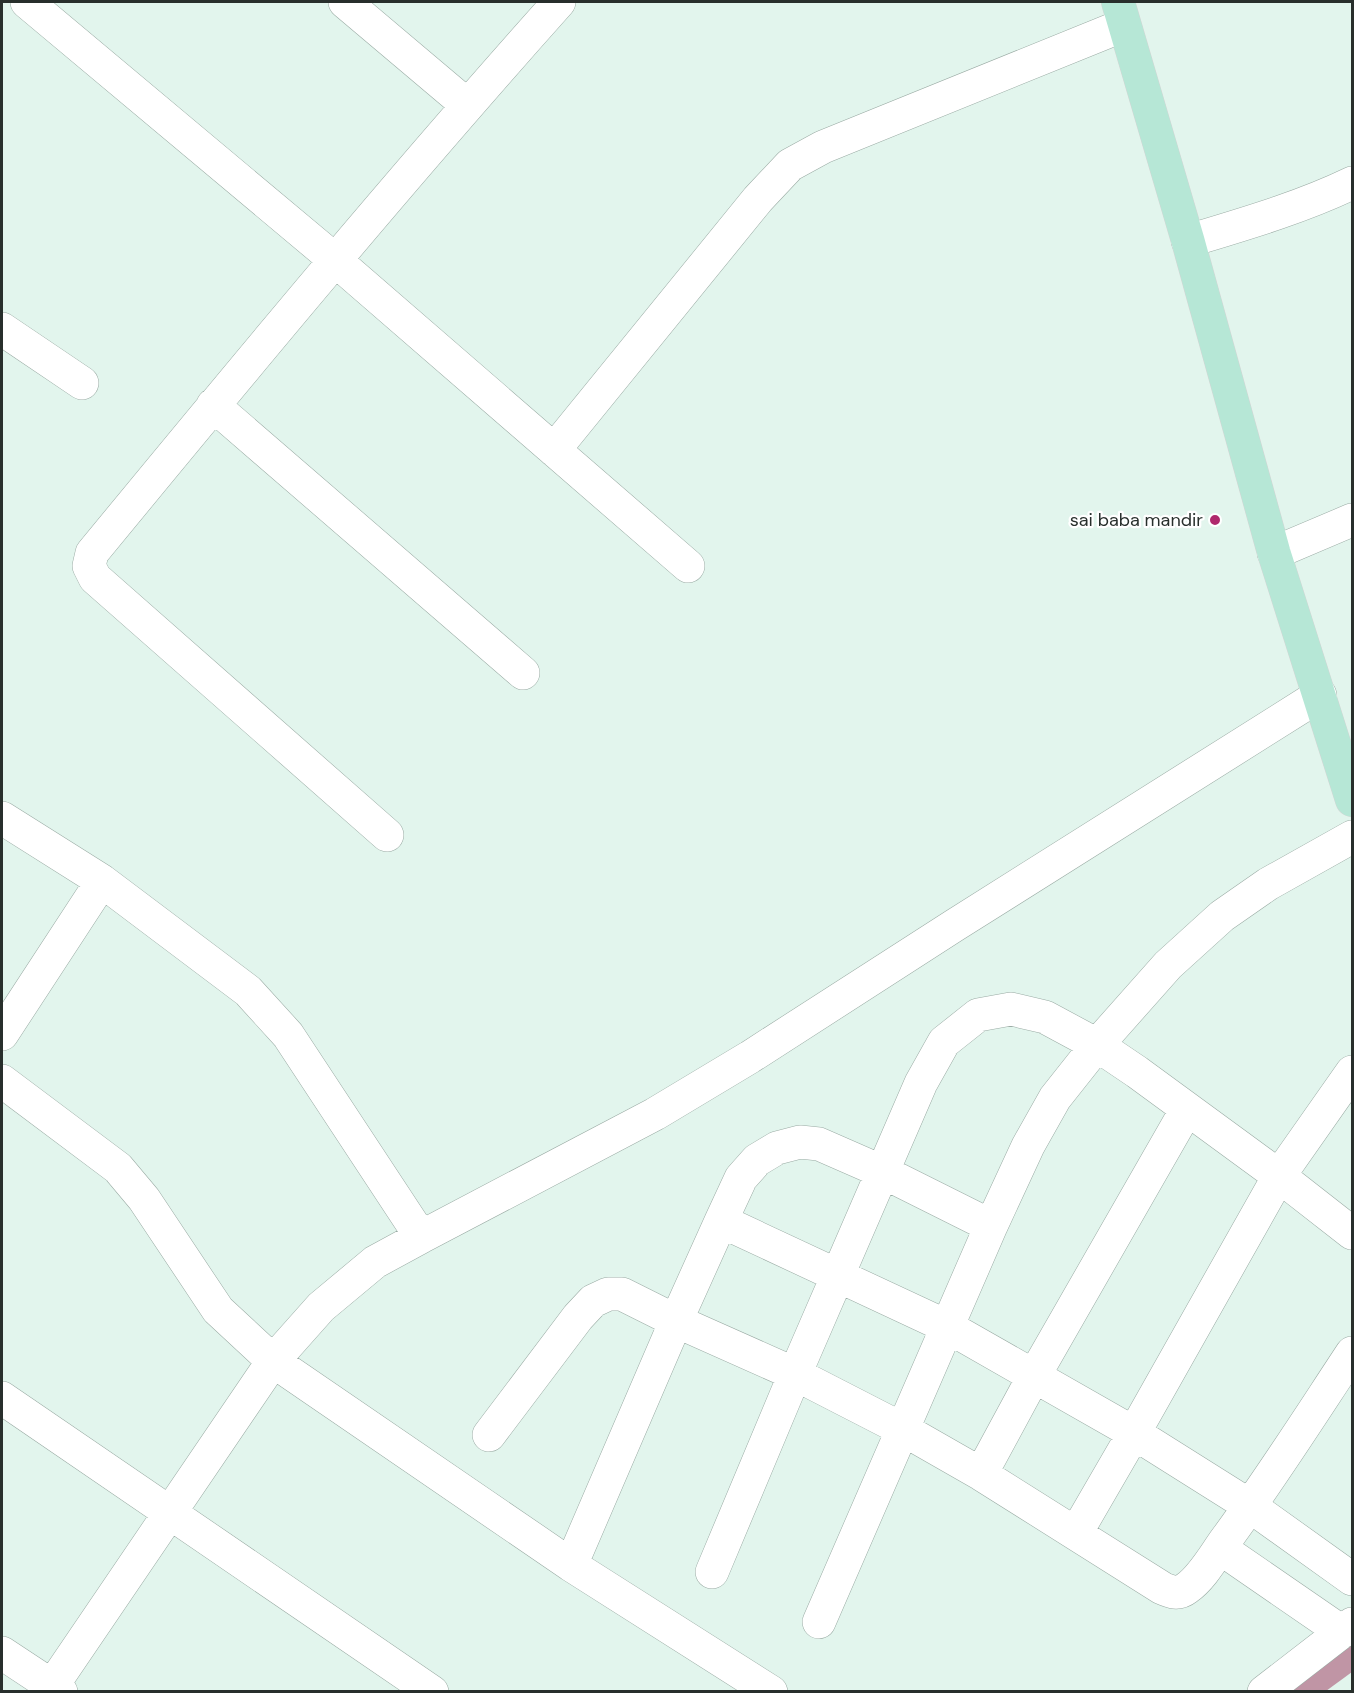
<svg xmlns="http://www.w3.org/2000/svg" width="1354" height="1693" font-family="'DM Sans',sans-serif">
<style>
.water{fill:#c095a5}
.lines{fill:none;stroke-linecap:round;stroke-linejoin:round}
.street-casing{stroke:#9aaba4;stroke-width:34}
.primary-casing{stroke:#d4d5d5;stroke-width:34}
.street{stroke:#fff;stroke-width:33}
.primary{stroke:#b6e7d6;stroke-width:33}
.poi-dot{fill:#af286c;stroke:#fff;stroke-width:2}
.labels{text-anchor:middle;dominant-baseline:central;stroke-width:4.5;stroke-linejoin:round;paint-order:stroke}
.poi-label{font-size:18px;fill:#282f2c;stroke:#fff;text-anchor:end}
</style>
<rect width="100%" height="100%" fill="#e2f5ed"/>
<path class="water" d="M1352,1632V1672L1326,1691L1273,1692Z"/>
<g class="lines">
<g class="street-casing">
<path id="street" d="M27,2L335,260L688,566
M345,2L467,105
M1188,241C1244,224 1300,208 1352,183
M2,329L82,383
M213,405L523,673
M554,450L758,199L790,165L823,147L1124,25
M1274,553L1352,520
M2,818L102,881L248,991L288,1035L421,1237L655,1114L750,1057L955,925L1320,695
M387,835L95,578L89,566L92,553C245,367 399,181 559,2
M2,1034L102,881
M2,1081L118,1168L144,1199L218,1310L273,1361L571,1565L771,1692
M721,1221L948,1327L1134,1433L1250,1506L1352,1579
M2,1398L432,1692
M489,1435L578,1317L593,1301L608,1294H622L676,1321L795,1374L904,1430L981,1474L1162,1588C1171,1592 1178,1595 1187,1588C1203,1577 1215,1554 1227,1538C1271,1478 1311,1415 1352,1353
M981,1474L1034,1376L1187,1109
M1076,1533L1134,1433L1279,1176L1352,1072
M1220,1548L1342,1632
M571,1565L676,1321L721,1221L741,1178L757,1160L777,1148L800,1142L819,1144L883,1172L991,1226
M712,1572L795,1374L921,1083L944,1042L978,1015L1011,1009L1045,1017L1097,1045L1137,1072L1279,1176L1352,1233
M819,1622L991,1226L1028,1146L1055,1098L1097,1045L1168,965L1222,916L1268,884L1352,837
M2,1653L61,1692
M48,1692L273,1361L321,1307L375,1262L421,1237
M1264,1692L1352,1624"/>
</g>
<g class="primary-casing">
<path id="primary" d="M1118,2L1188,241L1274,553L1352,800"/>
</g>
<use href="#street" class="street"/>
<use href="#primary" class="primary"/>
</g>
<circle class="poi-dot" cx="1215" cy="520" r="6"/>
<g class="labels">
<g class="poi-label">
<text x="1203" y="520">sai baba mandir</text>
</g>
</g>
<rect width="1354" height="1693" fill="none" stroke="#282f2c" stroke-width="6"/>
</svg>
